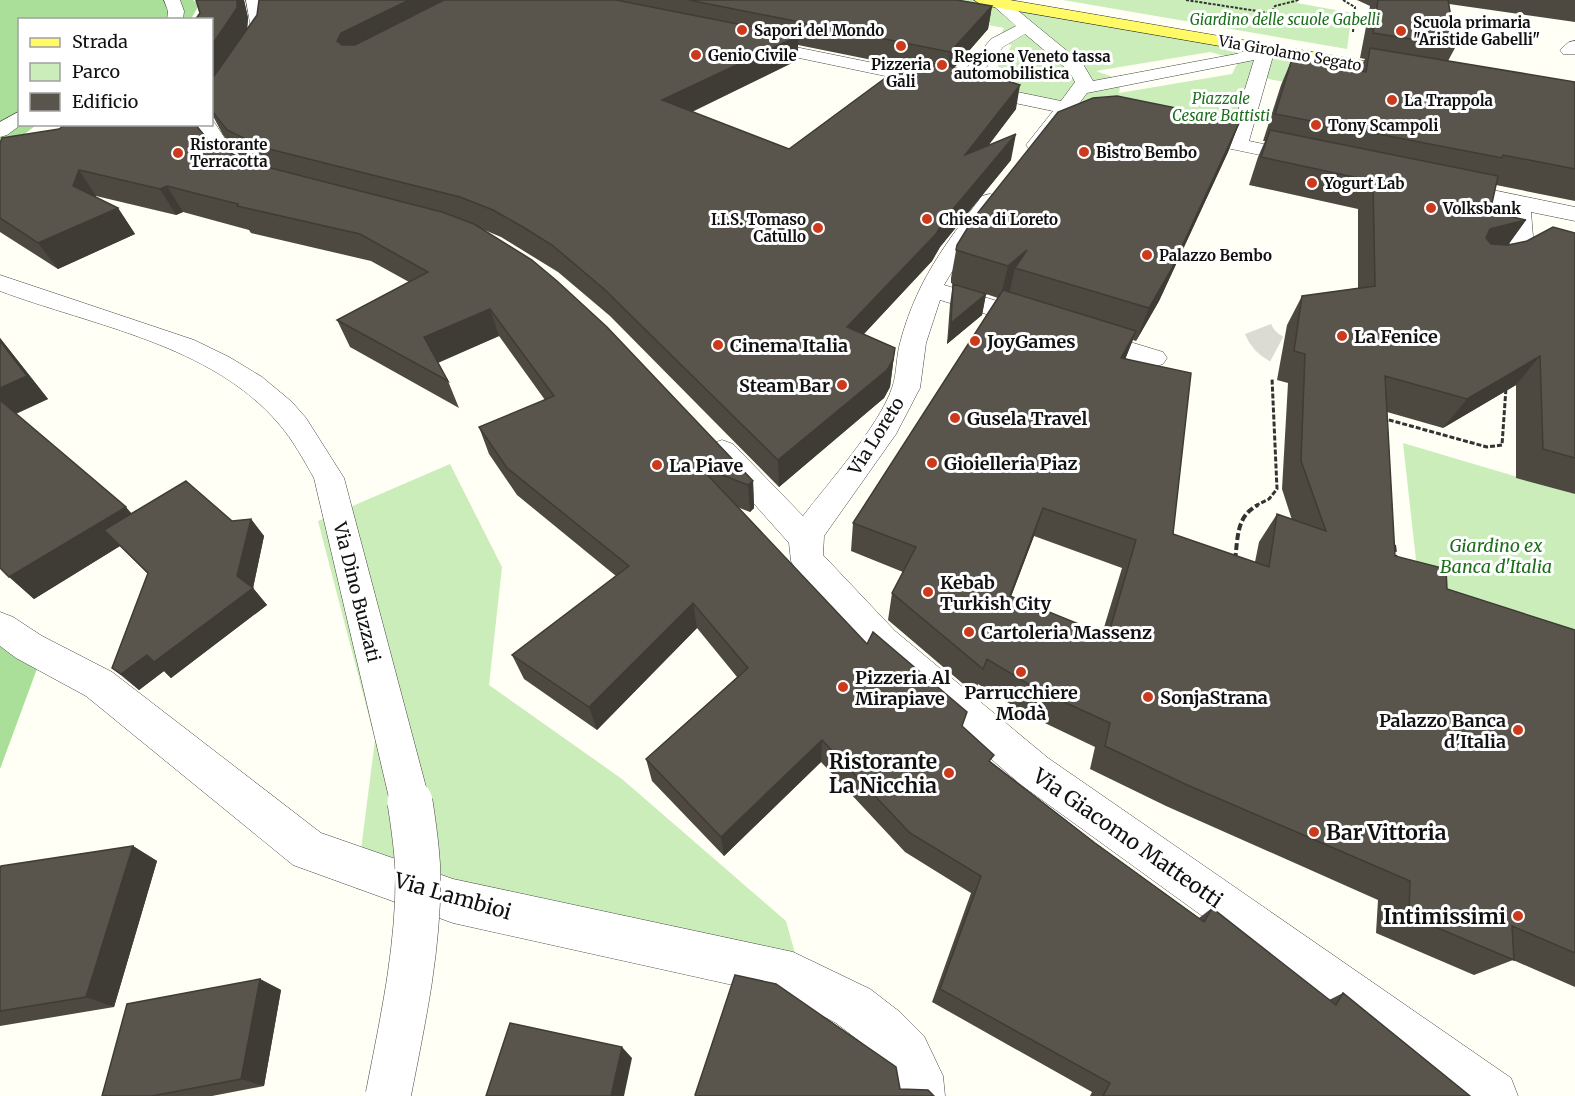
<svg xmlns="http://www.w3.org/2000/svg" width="1575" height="1096" font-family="Merriweather,serif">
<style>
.green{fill:#caedba;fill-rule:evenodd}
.forest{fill:#a9df98}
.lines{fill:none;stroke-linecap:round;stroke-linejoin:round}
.minor-tunnel{stroke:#dbdbd3;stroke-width:28;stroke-dasharray:28 14;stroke-linecap:butt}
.minor-casing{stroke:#444;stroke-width:1}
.major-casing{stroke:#222;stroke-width:1}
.path-far2{stroke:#333;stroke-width:2;stroke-dasharray:3 1.5;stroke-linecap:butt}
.path-far1{stroke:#333;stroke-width:3;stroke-dasharray:5 2;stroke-linecap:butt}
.path{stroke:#333;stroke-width:4;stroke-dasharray:7 3;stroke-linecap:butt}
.minor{fill:#fff;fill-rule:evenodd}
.major{fill:#fffa65;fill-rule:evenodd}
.minor-bridge-casing{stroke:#444;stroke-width:46;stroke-linecap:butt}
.minor-bridge{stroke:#fff;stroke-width:45}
.wall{fill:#4d4941;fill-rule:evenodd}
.shaded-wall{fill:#3f3c35}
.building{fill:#5a554c;stroke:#3f3c35;stroke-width:1.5;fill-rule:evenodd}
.poi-dot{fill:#cc3a1d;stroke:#fff;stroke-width:2}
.labels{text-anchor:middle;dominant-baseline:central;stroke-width:6;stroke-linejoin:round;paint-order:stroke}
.far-park-label{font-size:15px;font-style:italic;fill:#1b6f1b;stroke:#fff}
.far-poi-label{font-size:15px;font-weight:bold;fill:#111;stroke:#fff;text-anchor:start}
.far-street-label{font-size:15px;fill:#111;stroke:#fff}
.poi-label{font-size:18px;font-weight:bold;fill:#111;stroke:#fff;text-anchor:start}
.street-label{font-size:18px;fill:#111;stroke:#fff}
.park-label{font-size:18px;font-style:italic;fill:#1b6f1b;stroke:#fff}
.near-poi-label{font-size:21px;font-weight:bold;fill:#111;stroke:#fff;text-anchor:end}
.near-street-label{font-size:21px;fill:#111;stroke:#fff}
</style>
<rect width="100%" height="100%" fill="#fffff5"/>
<path class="green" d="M932,0H991L1364,65L1359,97L1264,78L1243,142L1071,107L986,84L1012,45L997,42L1004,28L919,12ZM1210,52L1239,60L1232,74L1119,93L1121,80L1096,71Z
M1063,0H1297V3L1352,13L1347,49Z
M1403,443L1575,494V667L1420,596Z
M450,464L502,567L489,685L622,779L786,921L806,993L681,961L356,889L375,740L318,521Z"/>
<path class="forest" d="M0,0H193L199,5L191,19L20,20V124L36,125L0,154Z
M0,620L38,666L0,769Z"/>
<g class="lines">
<path class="minor-tunnel" d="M1258,329C1268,355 1302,357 1326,362"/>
<g class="minor-casing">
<path id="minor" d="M164,0H180L184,11L183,20H167L168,11Z
M246,0H262L267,29L251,58H239L236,54L251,29Z
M987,0H1005L1083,64L1093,81L1236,54L1266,44L1272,45L1275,49L1249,141L1311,154L1314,158L1311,162L1304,164L1188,140L1181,138L1178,134L1181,130L1188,128L1230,137L1254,60L1087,93L1078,105L1091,108L1094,112L1091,116L1084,118L1070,115L1043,149H1029L1026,145L1053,111L756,49L750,48L747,44L750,40L756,39L957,80L991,39L1016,26ZM1025,34L1069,71L1075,82L1061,101L973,83L1003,47Z
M1575,41V54H1563L1560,50L1569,42Z
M20,111V124H22L7,135L0,137V122Z
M212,119L232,149L261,168L264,173L261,178C232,185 205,148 197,124H212Z
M1449,181L1575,207V221L1531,212L1534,249C1523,265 1497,273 1478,268L1475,263L1478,258L1505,252L1510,247L1508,207L1441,193L1438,188L1441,183Z
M990,194L998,196L1001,201L965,250L944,285L1044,315L1048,321L1044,327L1035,329L940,300L926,343L920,388L896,434L824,536L823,555L895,631L1048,758L1511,1078L1518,1096H1451L1020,784L869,653L796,570L791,561L789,543L707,451L711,444L722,440L733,444L803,516C829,482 879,426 892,388C897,374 896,357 900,343C916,282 945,244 982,196Z
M0,275L194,340L229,357L262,377L292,402L306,418L344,478L430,802L424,816L410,822L396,816L390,802L314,478C303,459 293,440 279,424C211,344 93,326 0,291Z
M1087,329L1163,352L1167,358L1163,364L1153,367L1078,343L1074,337L1078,331Z
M0,612L13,617L42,636L112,672L321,833L453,879L793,952L870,989L900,1012L924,1036L943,1076L945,1096H895L893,1078L890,1070L866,1046L836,1023L787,997L453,923L293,865L86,696L16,658L0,646Z"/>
</g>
<g class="major-casing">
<path id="major" d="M974,0H1010L1405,68L1411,69L1414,73L1411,77L1405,78L982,5Z"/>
</g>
<path class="path-far2" d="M1186,0L1270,13
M1343,0L1355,7L1353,32
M1270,15L1275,6L1299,0"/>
<path class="path-far1" d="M1382,418L1487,447L1502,445L1506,388
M1255,506L1269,499L1277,489L1272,378"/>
<path class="path" d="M1394,545L1396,561
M1235,560C1238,538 1236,516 1258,505"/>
<use href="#minor" class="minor"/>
<use href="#major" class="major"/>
<g class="minor-bridge-casing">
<path id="minor-bridge" d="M388,1096C402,1025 418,952 418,879C418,853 414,828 410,802"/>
</g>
<use href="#minor-bridge" class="minor-bridge"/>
</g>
<path class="wall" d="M195,0H244L248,18L247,29L257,15L259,0H957L992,6L988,29L954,68L1016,109L988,146L1011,160L940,247L932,261L864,334L895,348L890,387L884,398L779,487L610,316L558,272L501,237L482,229L753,481L754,508L750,512L737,507L867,644L962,727L991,762L1095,843L1199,918L1212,908L1329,1000L1343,993L1470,1096H1090L1092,1092L932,1002L971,893L905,852L821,762L724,856L652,781L646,759L737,677L697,628L597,730L524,679L512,655L616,576L517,495L489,454L479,427L545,400L499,336L438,363L448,381L459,408L350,347L337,320L409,282L371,261L251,233L249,230L183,212L176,215L96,196V197L118,208L135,234L58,269L0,232V143L209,141L247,162L260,165L239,155L223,135L214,118L212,117V20L200,13L197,1ZM798,45L902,66L789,149L692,112L798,60Z
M1357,0H1575V22L1449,4L1456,46L1448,61L1575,82V201L1496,185L1490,212L1526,220L1508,245L1575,233V494L1516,478V385L1443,428L1387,412L1395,556L1447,589L1575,630V987L1513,960L1474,975L1376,933L1378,900L1166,806L1090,769L1095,747L1028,715L978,684L975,694L888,620L892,593L903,572L851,551L853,523L998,298L986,294L982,315L947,344L950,304L953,284L951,283V278L957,245L1240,121L1228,152L1159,301L1136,341L1133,340L1125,359L1173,534L1255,562L1259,542L1277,514L1292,520L1282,489L1288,383L1277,380L1287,325L1302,296L1358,288V209L1249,185L1258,157L1265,141H1263L1281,85L1292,59L1359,70L1365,59L1360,58L1370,6ZM1034,536L1122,568L1102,634L1011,596Z
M0,338L48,399L16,414L131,514L232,521L251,519L264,536L253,588L267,605L171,678L164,671L139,690L112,668L148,574L120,546L34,599L0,568Z
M133,846L157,861L114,1007L0,1026V868Z
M260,979L281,990L264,1086L212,1096H102Z"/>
<path class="shaded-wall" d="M237,0H244L248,18L247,31L212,87V45Z
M409,0H460L350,57L337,41L341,33Z
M992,6L988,29L947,76L950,52Z
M798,36V60L664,125L662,100Z
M1020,85L1016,109L961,181L965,155Z
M1240,121L1228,152L1159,301L1136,341L1149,308Z
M1016,134L1011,160L940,247L932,261L845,354L847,327L944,220Z
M79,170L96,196L91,213L73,186Z
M167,186L183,212L176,215L160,189Z
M118,208L135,234L58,269L38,243Z
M1526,220L1505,249L1470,258L1490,229Z
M1027,250L1015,268L1010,290L1000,299L1008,266Z
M986,294L982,315L947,344L951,323Z
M490,309L499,336L434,364L424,337Z
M1136,331L1125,360L1121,358Z
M0,338L48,399L12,415L0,402Z
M895,348L890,387L884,398L779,487L778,460Z
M1540,356L1516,385L1443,428L1467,399Z
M753,481L754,508L750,512L748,485Z
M126,507L146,530H104L120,546L34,599L9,577Z
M1043,508L1034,536L1001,623L1010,596Z
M251,519L264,536L253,588L267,605L171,678L164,671L139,690L121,674L237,576Z
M693,603L697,628L597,730L589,707Z
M822,740L821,762L724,856L721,837Z
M133,846L157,861L114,1007L86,997Z
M260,979L281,990L264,1086L241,1079Z
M622,1047L632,1058L624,1096H611Z"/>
<path class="building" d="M196,0H237V8L212,45V20H195L200,13Z
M259,0H409L341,33L337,41L342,45H355L444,0H616L798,36L662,100L789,149L911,59L982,73L1020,85L965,155L1016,134L944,220L936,234L847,327L895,348L893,360L887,370L778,460L604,289L552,245L523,227L493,210L460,197L265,148L227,130L212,111V79L257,15Z
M689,0H957L992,6L950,52Z
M1378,0H1448L1456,46L1373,33Z
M1370,48L1575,82V169L1503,155L1502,158L1275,114L1292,59L1366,72Z
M1117,96L1240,121L1172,268L1149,308L1015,268L1027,250L1008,266L956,250L957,245L973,219L1058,112L1093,98Z
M66,124H195L209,141L247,162L442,212L474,224L532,260L557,281L607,327L753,481L748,485L699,466L867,644L873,632L967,712L962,726L994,755L989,761L1095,843L1204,922L1212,908L1336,1005L1343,993L1470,1096H1103L1110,1083L940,989L981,876L910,833L822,740L721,837L646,759L748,668L693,603L589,707L512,655L629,566L507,468L479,427L554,396L490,309L424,337L448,381L337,320L428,272L360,234L237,206L238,204L167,186L160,189L79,170L73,186L118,208L38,243L0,218V143L2,138L59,129Z
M1270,130L1498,176L1490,212L1526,220L1490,229L1486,238L1491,244L1508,245L1527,241L1553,227L1575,233V458L1543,449L1540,356L1467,399L1385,376L1395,556L1446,569L1447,589L1575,630V953L1512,926L1514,960L1409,916L1410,881L1185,784L1105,746L1110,723L1040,691L987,659L983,669L892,593L916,547L853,523L1003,290L1136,331L1121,358L1191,373L1173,534L1269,567L1277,514L1326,531L1301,461L1305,354L1294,351L1302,296L1375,286L1373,181L1261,157ZM1043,508L1136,540L1108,636L1010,596Z
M953,284L986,294L951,323Z
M0,341L27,376L0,388Z
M0,400L126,507L9,577L0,568Z
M186,481L232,521L251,519L237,576L253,588L154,662L147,655L121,674L112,668L148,573L104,530Z
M133,846L86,997L0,1011V868L1,866Z
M735,975L776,984L896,1067L900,1089L928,1090L934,1096H696L695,1095Z
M260,979L241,1079L152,1096H102L127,1004Z
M510,1023L622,1047L611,1096H486Z"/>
<g class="poi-dot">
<circle cx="742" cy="30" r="6"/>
<circle cx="1401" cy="31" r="6"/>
<circle cx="901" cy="46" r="6"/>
<circle cx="696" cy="55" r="6"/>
<circle cx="942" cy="65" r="6"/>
<circle cx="1392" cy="100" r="6"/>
<circle cx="1316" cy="125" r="6"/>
<circle cx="1084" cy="152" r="6"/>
<circle cx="178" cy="153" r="6"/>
<circle cx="1312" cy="183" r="6"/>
<circle cx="1431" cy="208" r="6"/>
<circle cx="927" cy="219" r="6"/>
<circle cx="818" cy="228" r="6"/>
<circle cx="1147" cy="255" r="6"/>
<circle cx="1342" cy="336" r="6"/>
<circle cx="975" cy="341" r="6"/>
<circle cx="718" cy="345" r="6"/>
<circle cx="842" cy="385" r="6"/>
<circle cx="955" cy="418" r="6"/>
<circle cx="932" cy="463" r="6"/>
<circle cx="657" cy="465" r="6"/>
<circle cx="928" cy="592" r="6"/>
<circle cx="969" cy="632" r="6"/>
<circle cx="1021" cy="672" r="6"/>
<circle cx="843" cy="687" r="6"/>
<circle cx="1148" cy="697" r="6"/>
<circle cx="1518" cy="730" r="6"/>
<circle cx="949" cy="773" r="6"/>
<circle cx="1314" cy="832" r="6"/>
<circle cx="1518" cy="916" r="6"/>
</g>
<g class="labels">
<g class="far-park-label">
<text x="1285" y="19">Giardino delle scuole Gabelli</text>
<text x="1221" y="98">Piazzale<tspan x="1221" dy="17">Cesare Battisti</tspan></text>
</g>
<g class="far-poi-label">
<text x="1413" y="22">Scuola primaria<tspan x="1413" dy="17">"Aristide Gabelli"</tspan></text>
<text x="754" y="30">Sapori del Mondo</text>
<text x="708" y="55">Genio Civile</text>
<text x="954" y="56">Regione Veneto tassa<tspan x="954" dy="17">automobilistica</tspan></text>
<text x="901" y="64" text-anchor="middle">Pizzeria<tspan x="901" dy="17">Gali</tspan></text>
<text x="1404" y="100">La Trappola</text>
<text x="1328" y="125">Tony Scampoli</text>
<text x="190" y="144">Ristorante<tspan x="190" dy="17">Terracotta</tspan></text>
<text x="1096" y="152">Bistro Bembo</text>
<text x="1324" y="183">Yogurt Lab</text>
<text x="1443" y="208">Volksbank</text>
<text x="806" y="219" text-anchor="end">I.I.S. Tomaso<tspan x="806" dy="17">Catullo</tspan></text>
<text x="939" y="219">Chiesa di Loreto</text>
<text x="1159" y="255">Palazzo Bembo</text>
</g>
<g class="far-street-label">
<text transform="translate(1290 53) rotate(10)">Via Girolamo Segato</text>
</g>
<g class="poi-label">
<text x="1354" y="336">La Fenice</text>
<text x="987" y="341">JoyGames</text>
<text x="730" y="345">Cinema Italia</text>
<text x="830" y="385" text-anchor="end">Steam Bar</text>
<text x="967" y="418">Gusela Travel</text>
<text x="944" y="463">Gioielleria Piaz</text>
<text x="669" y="465">La Piave</text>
<text x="940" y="582">Kebab<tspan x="940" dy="21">Turkish City</tspan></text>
<text x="981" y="632">Cartoleria Massenz</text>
<text x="855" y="677">Pizzeria Al<tspan x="855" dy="21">Mirapiave</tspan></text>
<text x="1021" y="692" text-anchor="middle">Parrucchiere<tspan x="1021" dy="21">Modà</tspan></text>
<text x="1160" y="697">SonjaStrana</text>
<text x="1506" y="720" text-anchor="end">Palazzo Banca<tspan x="1506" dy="21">d'Italia</tspan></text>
</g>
<g class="street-label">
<text transform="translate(876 436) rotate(-58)">Via Loreto</text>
<text transform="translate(357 592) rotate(76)">Via Dino Buzzati</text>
</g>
<g class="park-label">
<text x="1496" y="545">Giardino ex<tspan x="1496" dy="21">Banca d'Italia</tspan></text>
</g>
<g class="near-poi-label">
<text x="937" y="761">Ristorante<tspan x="937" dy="24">La Nicchia</tspan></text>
<text x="1326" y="832" text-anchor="start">Bar Vittoria</text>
<text x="1506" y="916">Intimissimi</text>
</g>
<g class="near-street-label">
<text transform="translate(1128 838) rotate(35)">Via Giacomo Matteotti</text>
<text transform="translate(453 896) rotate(16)">Via Lambioi</text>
</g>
</g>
<rect x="18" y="18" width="195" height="108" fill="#ffffff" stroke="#a0a0a0" stroke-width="1.5"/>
<rect x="30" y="38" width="30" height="9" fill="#fffa65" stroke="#a0a0a0" stroke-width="1.5"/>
<text x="72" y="48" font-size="18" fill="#111111">Strada</text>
<rect x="30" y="63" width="30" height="18" fill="#caedba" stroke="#a0a0a0" stroke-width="1.5"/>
<text x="72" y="78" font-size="18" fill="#111111">Parco</text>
<rect x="30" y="93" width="30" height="18" fill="#5a554c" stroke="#a0a0a0" stroke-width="1.5"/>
<text x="72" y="108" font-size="18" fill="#111111">Edificio</text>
</svg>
